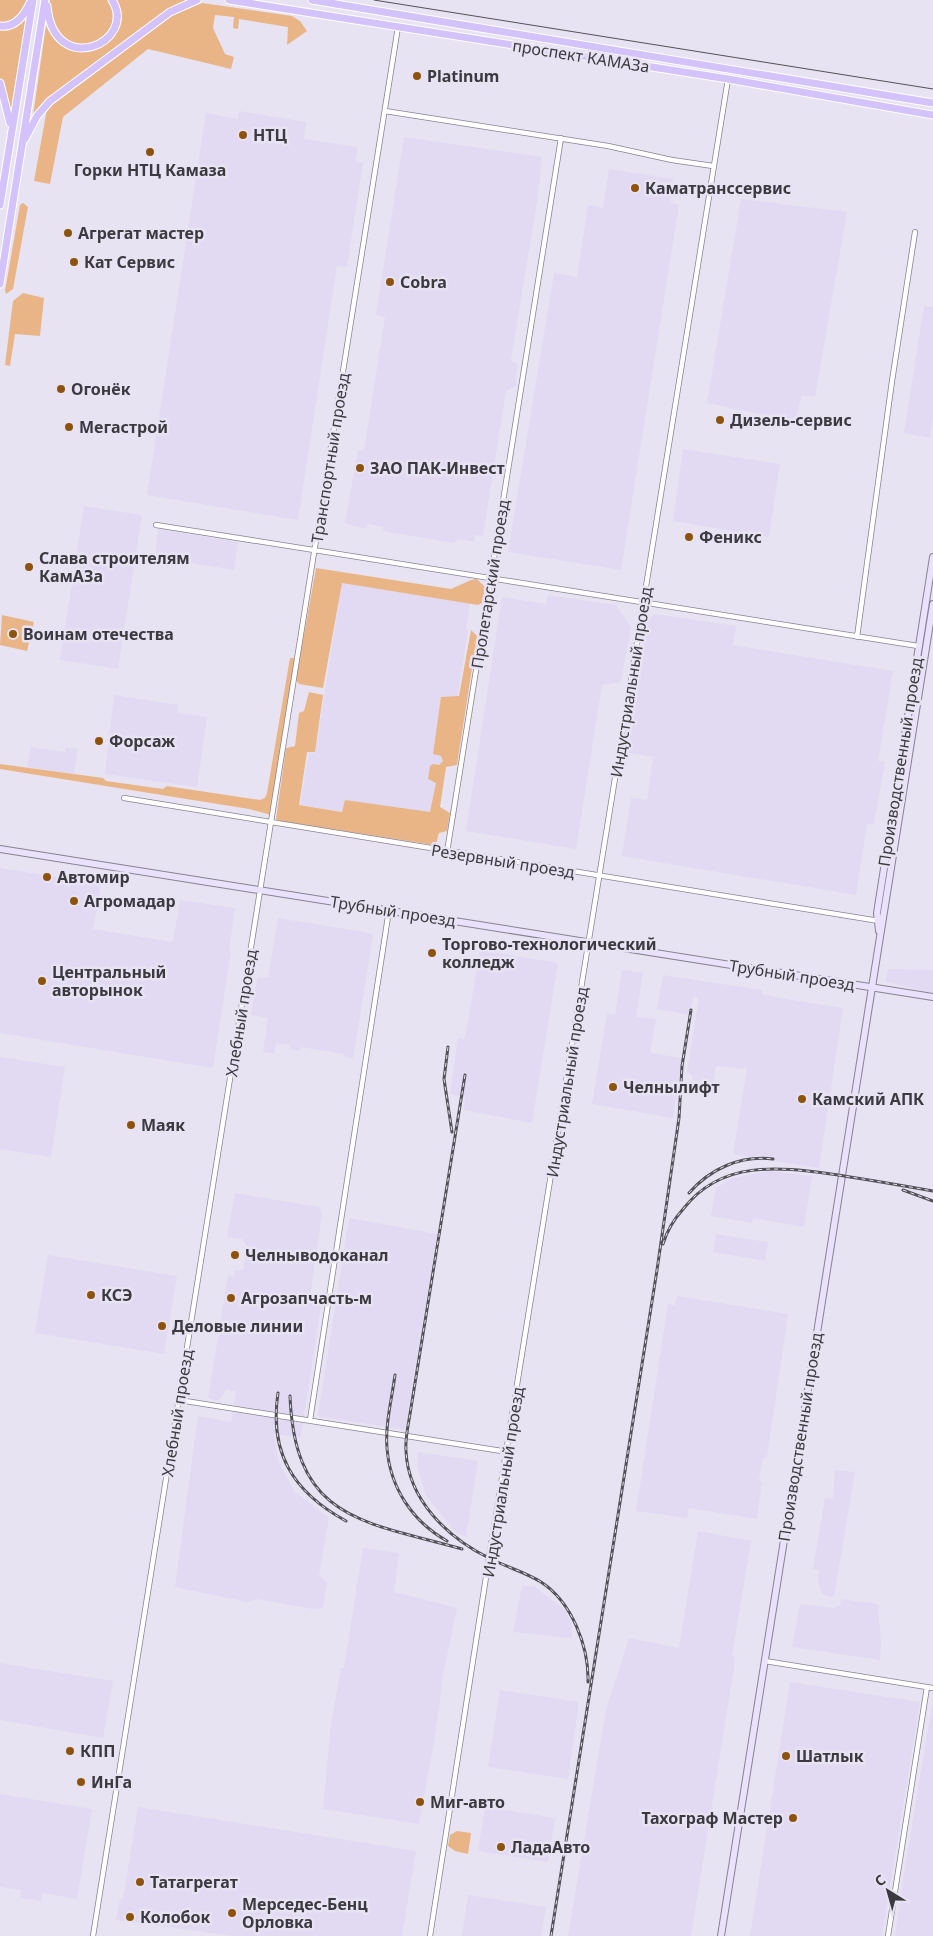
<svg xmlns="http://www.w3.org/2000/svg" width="933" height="1936" font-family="'Noto Sans',sans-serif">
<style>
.built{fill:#e1daf2}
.green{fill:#e9b587}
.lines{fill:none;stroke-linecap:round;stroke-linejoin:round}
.street-casing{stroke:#868290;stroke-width:6}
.secondary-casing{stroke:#868290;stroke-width:8}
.primary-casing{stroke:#fff;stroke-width:9}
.street{stroke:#fff;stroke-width:4.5}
.secondary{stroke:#eae1fc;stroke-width:6}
.primary{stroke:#d4c2fa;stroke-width:7}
.tram{stroke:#535158;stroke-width:1}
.rail-casing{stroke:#535158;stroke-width:3}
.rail{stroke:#e8e3f3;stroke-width:1;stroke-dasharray:4;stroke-linecap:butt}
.poi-dot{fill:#8d530d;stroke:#e8e3f3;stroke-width:2}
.labels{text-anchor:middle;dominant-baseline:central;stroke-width:5;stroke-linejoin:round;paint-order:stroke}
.street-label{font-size:16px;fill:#3c3a40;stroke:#e8e3f3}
.poi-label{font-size:16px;font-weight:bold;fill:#3c3a40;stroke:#e8e3f3;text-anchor:start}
</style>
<rect width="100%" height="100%" fill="#e8e3f3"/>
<path class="built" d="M239,111L306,122L304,139L358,147L355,162L363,163L347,267L337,266L298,520L147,495L206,113L238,119Z
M404,137L542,157L537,202L511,360L518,365L515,381L517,382L516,386L506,391L483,536L475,535L474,542L458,539L454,543L383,531V527L367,524L366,529L345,523L358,450L364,451L385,317L376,315Z
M609,169L673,179L670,203L679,205L621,570L508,552L554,273L577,277L588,205L603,208Z
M741,199L847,212L815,397L802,395L795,421L707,403Z
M924,306L933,307V417L930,438L904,433Z
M683,449L780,464L769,537L673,521Z
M84,506L142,515L118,669L60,660Z
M158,529L238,542L234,570L155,557Z
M342,583L470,603L466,630H468L437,826L300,805L309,752L315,753Z
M548,595L616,605L631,627L621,682L602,685L576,849L466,831L502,597L546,604Z
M655,614L736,626L733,645L893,671L878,761L885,762L874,824H867L856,895L622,856L631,798L647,800L649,786L653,757L628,753L627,750L647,622Z
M114,695L178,705L177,713L207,717L197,787L105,774Z
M31,747L65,752L66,747L78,749L74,774L27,767Z
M0,868L101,884L93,929L173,942L180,900L235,908L229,951H231L213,1068L0,1033Z
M278,918L370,933L373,936L353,1059L344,1056V1054L301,1047L300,1051L290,1049V1045L276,1043L274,1054L263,1052L268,1018L251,1015L257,979L259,977L268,978Z
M480,950L558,963L532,1123L464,1110L465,1097L450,1094L458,1038L465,1039Z
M888,969L933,970V994L888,982L886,981Z
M622,970L643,973L636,1017L656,1019L650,1053L682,1058L673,1118L592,1104L607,1014L615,1015Z
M663,975L762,990V994L780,998L843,1008L819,1168L762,1159V1155L750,1157L733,1154L747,1069L716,1066L713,1083L692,1080V1076L687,1071L699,998L693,997L690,1015L657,1009Z
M0,1057L65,1067L51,1157L0,1149Z
M770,1171L812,1176L804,1227L753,1218L752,1223L711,1216L716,1188L732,1178Z
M235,1193L319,1207L322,1215L310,1297L322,1299L301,1437L274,1434L278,1460L294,1491L329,1518L319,1575L327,1582L323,1608L313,1609L257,1599L247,1602L175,1587L198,1416L231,1422L236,1391L226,1390L219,1401L208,1398L228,1275L234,1276L235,1270H243L247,1246L242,1239L227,1237Z
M349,1218L437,1234L405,1430L318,1416Z
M716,1234L768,1242L765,1261L713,1252Z
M48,1255L177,1276L164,1354L35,1333Z
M677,1296L788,1314L767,1457H763L759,1481L762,1482L757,1519L689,1508L687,1518L636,1511L668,1304L675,1305Z
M418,1452L478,1461L466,1537L456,1533L426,1495L417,1466Z
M835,1470L855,1472L834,1597L825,1596L821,1592L818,1580L819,1570L813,1569L825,1498L833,1499Z
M698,1531L751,1541L732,1656L735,1657L734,1668L691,1936H568L606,1710L629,1638L679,1648Z
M363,1548L399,1553L394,1592L457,1608L441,1685L442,1686L434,1742L419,1824L323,1809L331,1724L341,1668H344Z
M522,1586L535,1587L565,1610L571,1622L572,1638L513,1632Z
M841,1599L878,1604L881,1644L880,1660L792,1647L800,1604L834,1608L840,1605Z
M0,1663L113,1681L103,1738L0,1720Z
M790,1682L920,1702L882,1936H750Z
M500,1690L579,1702L568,1779L488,1767Z
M933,1698V1936H895L901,1891Z
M0,1794L92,1809L77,1899L43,1893L41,1901L20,1898L21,1890L0,1887Z
M138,1807L416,1851L402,1936H233L116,1920L120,1899H123Z
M485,1807L555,1818L548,1862L478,1851Z
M468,1895L546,1907L541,1936H462Z"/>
<path class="green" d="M0,0H27C23,13 15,23 0,24Z
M50,0H109C118,19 111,42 87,45C84,45 79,46 76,45C70,43 63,39 58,36L49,8Z
M117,0H189L161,15L57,91L33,116L46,25C67,75 135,49 117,0Z
M202,3L292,16L300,21L307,31L287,45L288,27L239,19L238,29L233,28L234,17L215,15L213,28L225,54L234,57L231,69L148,49L63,117L50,184L34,181L47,109L172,16Z
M28,10L12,115L0,80V30L5,29Z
M23,203L28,207L13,289L6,294L5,291L20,205Z
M23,293L44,298L40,336L15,334L10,366L5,365L13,301Z
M316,568L451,589L471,580L477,579L485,587L482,603L478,605L342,583L323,688L299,684L296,680Z
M2,615L34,622L27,651L0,645Z
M471,630L477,636L457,765L446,767L440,807L450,813L447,831L439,833L436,844L434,845L280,821L276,819L286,748L295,746L299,713L304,711L309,692L323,695L315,752H307L299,805L342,812L345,800L430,812L436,783L428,779L430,766L433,764L439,765L443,761L441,756L433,754L441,697L459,696Z
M290,658H295L271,815L249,809L0,769V764L103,778L106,781L163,789L167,786L260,800L265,798L267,793Z
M457,1831L471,1833L468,1854L455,1851L448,1846L450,1835Z"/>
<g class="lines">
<g class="street-casing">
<path id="street" d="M385,111L608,146L672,160L713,166
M156,525L918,646
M857,637L892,381L915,232
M124,798L879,921
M447,852L561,138
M179,1400L508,1452
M310,1420L389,910
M765,1661L933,1688
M93,1936L398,27
M430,1936L489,1558L728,79
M888,1936L927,1687"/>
</g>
<g class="secondary-casing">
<path id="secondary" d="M0,849L933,997
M879,931L877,913L933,557
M721,1936L933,604"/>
</g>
<g class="primary-casing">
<path id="primary" d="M229,0L728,79L933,115
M312,0L933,103
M47,6C54,80 139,42 112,0
M0,26C15,28 24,16 30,3
M0,83L10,123
M25,139L37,116L50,101L170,12L197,0
M0,205L33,0
M0,284L45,0"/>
</g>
<use href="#street" class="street"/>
<use href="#secondary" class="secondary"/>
<use href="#primary" class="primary"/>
<path class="tram" d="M374,0L933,89"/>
<g class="rail-casing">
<path id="rail" d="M448,1047L444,1079L452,1132
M465,1075L410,1414C408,1426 405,1439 406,1451C408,1500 448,1538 489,1558C506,1567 525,1572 541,1582C572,1602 589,1647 588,1682
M903,1190L933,1201
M689,1193C710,1169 740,1155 773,1159
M663,1244C667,1230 675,1218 684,1208C722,1160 778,1167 831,1174C865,1179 899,1185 933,1191
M395,1375C392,1398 385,1424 387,1448C390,1488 413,1522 447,1541
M278,1393C269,1453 293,1492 346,1521
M290,1396C295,1520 362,1521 462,1549
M551,1936L657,1270L679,1118L682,1066L691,1010"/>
</g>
<use href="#rail" class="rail"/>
</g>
<g class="poi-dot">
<circle cx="417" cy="76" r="5"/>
<circle cx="243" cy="135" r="5"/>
<circle cx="150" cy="152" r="5"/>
<circle cx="635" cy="188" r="5"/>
<circle cx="68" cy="233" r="5"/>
<circle cx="74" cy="262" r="5"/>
<circle cx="390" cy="282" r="5"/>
<circle cx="61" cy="389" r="5"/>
<circle cx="720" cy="420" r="5"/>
<circle cx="69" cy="427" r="5"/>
<circle cx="360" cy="468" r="5"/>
<circle cx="689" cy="537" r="5"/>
<circle cx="29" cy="567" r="5"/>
<circle cx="13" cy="634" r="5"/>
<circle cx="99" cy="741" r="5"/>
<circle cx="47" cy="877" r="5"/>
<circle cx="74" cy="901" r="5"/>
<circle cx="432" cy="953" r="5"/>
<circle cx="42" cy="981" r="5"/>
<circle cx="613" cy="1087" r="5"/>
<circle cx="802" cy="1099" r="5"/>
<circle cx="131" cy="1125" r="5"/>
<circle cx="235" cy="1255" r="5"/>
<circle cx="91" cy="1295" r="5"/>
<circle cx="231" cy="1298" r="5"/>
<circle cx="162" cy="1326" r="5"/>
<circle cx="70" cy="1751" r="5"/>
<circle cx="786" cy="1756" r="5"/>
<circle cx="81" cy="1782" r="5"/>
<circle cx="420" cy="1802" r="5"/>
<circle cx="793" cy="1818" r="5"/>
<circle cx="501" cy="1847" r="5"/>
<circle cx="140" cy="1882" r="5"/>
<circle cx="232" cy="1913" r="5"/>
<circle cx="130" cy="1917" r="5"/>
</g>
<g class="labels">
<g class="street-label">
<text transform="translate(581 56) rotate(9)">проспект КАМАЗа</text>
<text transform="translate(330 458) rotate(-81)">Транспортный проезд</text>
<text transform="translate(490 584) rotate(-81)">Пролетарский проезд</text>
<text transform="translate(631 682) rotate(-81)">Индустриальный проезд</text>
<text transform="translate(900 762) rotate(-81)">Производственный проезд</text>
<text transform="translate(503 861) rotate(9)">Резервный проезд</text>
<text transform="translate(393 911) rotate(9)">Трубный проезд</text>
<text transform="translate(792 975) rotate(9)">Трубный проезд</text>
<text transform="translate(241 1013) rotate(-81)">Хлебный проезд</text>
<text transform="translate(567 1082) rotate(-81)">Индустриальный проезд</text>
<text transform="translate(177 1413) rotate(-81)">Хлебный проезд</text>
<text transform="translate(800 1437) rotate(-81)">Производственный проезд</text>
<text transform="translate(503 1482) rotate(-81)">Индустриальный проезд</text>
</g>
<g class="poi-label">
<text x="427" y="76">Platinum</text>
<text x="253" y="135">НТЦ</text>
<text x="150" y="170" text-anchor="middle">Горки НТЦ Камаза</text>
<text x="645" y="188">Каматранссервис</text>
<text x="78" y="233">Агрегат мастер</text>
<text x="84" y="262">Кат Сервис</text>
<text x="400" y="282">Cobra</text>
<text x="71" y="389">Огонёк</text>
<text x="730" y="420">Дизель-сервис</text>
<text x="79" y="427">Мегастрой</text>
<text x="370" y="468">ЗАО ПАК-Инвест</text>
<text x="699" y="537">Феникс</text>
<text x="39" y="558">Слава строителям<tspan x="39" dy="18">КамАЗа</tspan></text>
<text x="23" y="634">Воинам отечества</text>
<text x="109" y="741">Форсаж</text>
<text x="57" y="877">Автомир</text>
<text x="84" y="901">Агромадар</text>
<text x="442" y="944">Торгово-технологический<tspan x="442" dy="18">колледж</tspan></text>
<text x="52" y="972">Центральный<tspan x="52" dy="18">авторынок</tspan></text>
<text x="623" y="1087">Челнылифт</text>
<text x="812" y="1099">Камский АПК</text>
<text x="141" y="1125">Маяк</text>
<text x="245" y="1255">Челныводоканал</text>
<text x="101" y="1295">КСЭ</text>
<text x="241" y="1298">Агрозапчасть-м</text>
<text x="172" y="1326">Деловые линии</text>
<text x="80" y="1751">КПП</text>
<text x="796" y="1756">Шатлык</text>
<text x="91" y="1782">ИнГа</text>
<text x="430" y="1802">Миг-авто</text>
<text x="783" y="1818" text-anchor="end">Тахограф Мастер</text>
<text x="511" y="1847">ЛадаАвто</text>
<text x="150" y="1882">Татагрегат</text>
<text x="242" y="1904">Мерседес-Бенц<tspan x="242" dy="18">Орловка</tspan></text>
<text x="140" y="1917">Колобок</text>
</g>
</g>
<g transform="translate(888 1891) rotate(323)" stroke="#e8e3f3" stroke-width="4" paint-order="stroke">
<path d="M0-4L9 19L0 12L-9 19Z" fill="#3c3a40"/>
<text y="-8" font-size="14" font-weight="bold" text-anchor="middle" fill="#3c3a40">С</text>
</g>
</svg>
